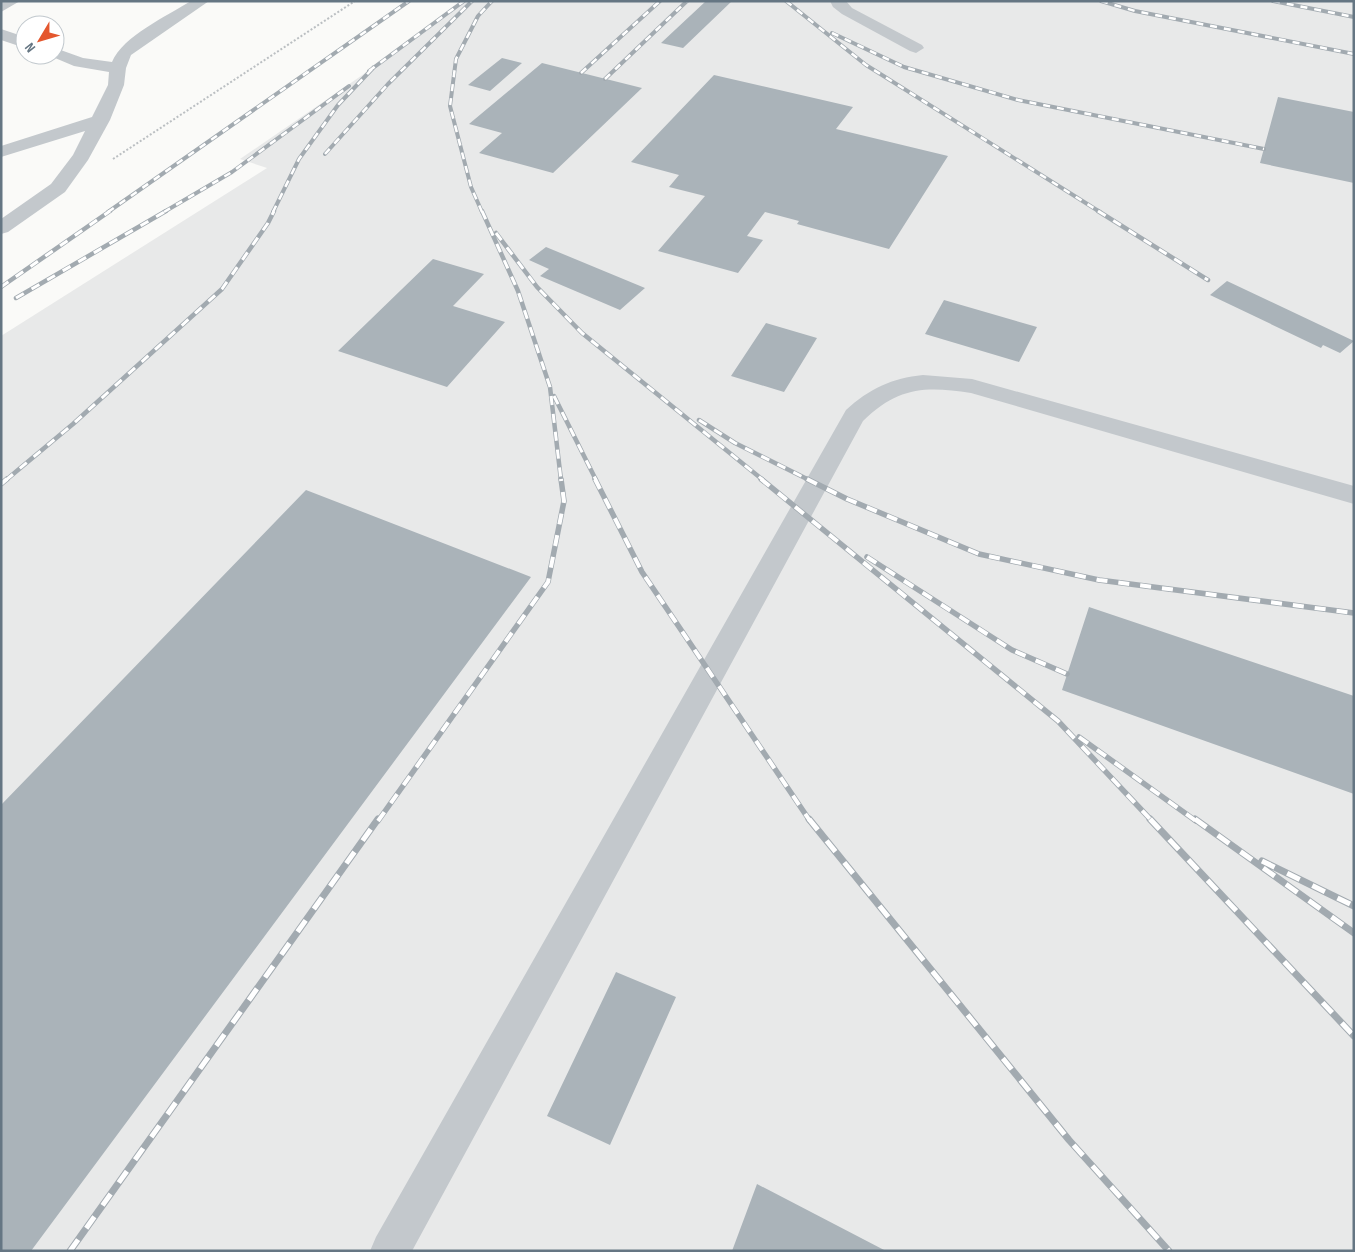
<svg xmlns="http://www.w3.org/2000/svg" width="1355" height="1252" font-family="'Sofia Sans Condensed',sans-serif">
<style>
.built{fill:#e8e9e9}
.building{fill:#aab3b9}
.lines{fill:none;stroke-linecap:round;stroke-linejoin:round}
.path{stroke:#bbbfc2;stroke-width:2;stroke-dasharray:2 2;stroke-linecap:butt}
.minor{fill:#c3c8cc;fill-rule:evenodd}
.rail-far3-casing{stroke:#a2aab0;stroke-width:4}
.rail-far2-casing{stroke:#a2aab0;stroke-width:4.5}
.rail-far1-casing{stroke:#a2aab0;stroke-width:5.5}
.rail-casing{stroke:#a2aab0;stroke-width:7}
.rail-far3{stroke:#fff;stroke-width:2.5;stroke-dasharray:7;stroke-linecap:butt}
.rail-far2{stroke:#fff;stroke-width:3;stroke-dasharray:9;stroke-linecap:butt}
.rail-far1{stroke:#fff;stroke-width:4;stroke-dasharray:11;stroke-linecap:butt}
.rail{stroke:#fff;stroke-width:5;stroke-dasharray:14;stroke-linecap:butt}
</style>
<rect width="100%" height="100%" fill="#fafaf8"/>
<path class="built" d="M461,1H1354V1251H1V336L267,168L240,159L374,67Z"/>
<path class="building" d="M706,1H732L683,48L661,43Z
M502,58L522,63L490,91L468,85Z
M542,63L642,88L553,173L479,153L502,133L469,124Z
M714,75L853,107L836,129L948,156L889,249L797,224L799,221L765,212L747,236L763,240L738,273L658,251L705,196L669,187L679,175L631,162Z
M1278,97L1354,112V183L1260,163Z
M546,247L645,288L620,310L540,276L549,269L529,260Z
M433,259L484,274L453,306L505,322L447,387L338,351Z
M1227,281L1354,341L1340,353L1323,345L1321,348L1210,295Z
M944,300L1037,327L1019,362L925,334Z
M766,323L817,338L784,392L731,376Z
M306,490L531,577L31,1251H1V805Z
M1089,607L1354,696V794L1062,690Z
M616,972L676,997L610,1145L547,1116Z
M757,1184L886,1251H732Z"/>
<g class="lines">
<path class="path" d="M113,159L355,1"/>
<path class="minor" d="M1,1H20L1,12Z
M191,1H209L131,55L126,68L124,85L110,120L88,160L65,192L8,232L1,234V219L51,184L73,155L85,131L1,157V146L92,117L108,85L109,72L74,66L48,55H55V48L83,58L112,62C123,36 167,16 191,1Z
M830,1H846L852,8L922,45L924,48L916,53L910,51L842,14L833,7Z
M1,29L25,37V48L1,40Z
M923,375L972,379L1354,486V504L971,393C925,386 898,387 863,421L412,1251H370L376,1237L846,410C869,389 892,378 923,375Z"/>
<g class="rail-far3-casing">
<path id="rail-far3" d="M786,1L866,65L1100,212
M1101,1L1135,11L1354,54
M1273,1L1354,17
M832,33L904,67L1018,100L1264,149
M369,71L464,1
M581,73L660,1
M605,79L687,1
M325,154L388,84L472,1
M108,212L409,1
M164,212L232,172L349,86
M273,212L299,159L338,105L374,67
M482,212L471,187L450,106L456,59L478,16L492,1"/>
</g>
<g class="rail-far2-casing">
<path id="rail-far2" d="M482,211L518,291L550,387L561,480
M1098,211L1208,280
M496,233L537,287L582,333L763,480
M1,287L110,211
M16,298L166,211
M554,396L596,480
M699,420L735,443L809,480
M6,480L73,424L222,289L268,223L274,211"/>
</g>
<g class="rail-far1-casing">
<path id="rail-far1" d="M595,479L642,572L810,821
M761,479L1058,721L1152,821
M807,479L847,499L979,554L1099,580L1354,613
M1,484L7,479
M867,557L1012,650L1067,674
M1079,737L1196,821
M378,821L548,582L564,501L561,479"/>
</g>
<g class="rail-casing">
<path id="rail" d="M809,819L1069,1140L1169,1251
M1150,819L1354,1036
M1195,819L1354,933
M1262,861L1354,906
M70,1251L378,819"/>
</g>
<use href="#rail-far3" class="rail-far3"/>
<use href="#rail-far2" class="rail-far2"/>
<use href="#rail-far1" class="rail-far1"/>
<use href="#rail" class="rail"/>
</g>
<rect width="1355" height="1252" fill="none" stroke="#657683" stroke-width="5"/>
<g transform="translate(40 40) rotate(232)"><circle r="24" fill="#ffffff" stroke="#c1c8cd"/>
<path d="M0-4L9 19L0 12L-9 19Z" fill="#e4572e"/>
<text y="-8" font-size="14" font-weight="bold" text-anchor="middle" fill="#657683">N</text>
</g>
</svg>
